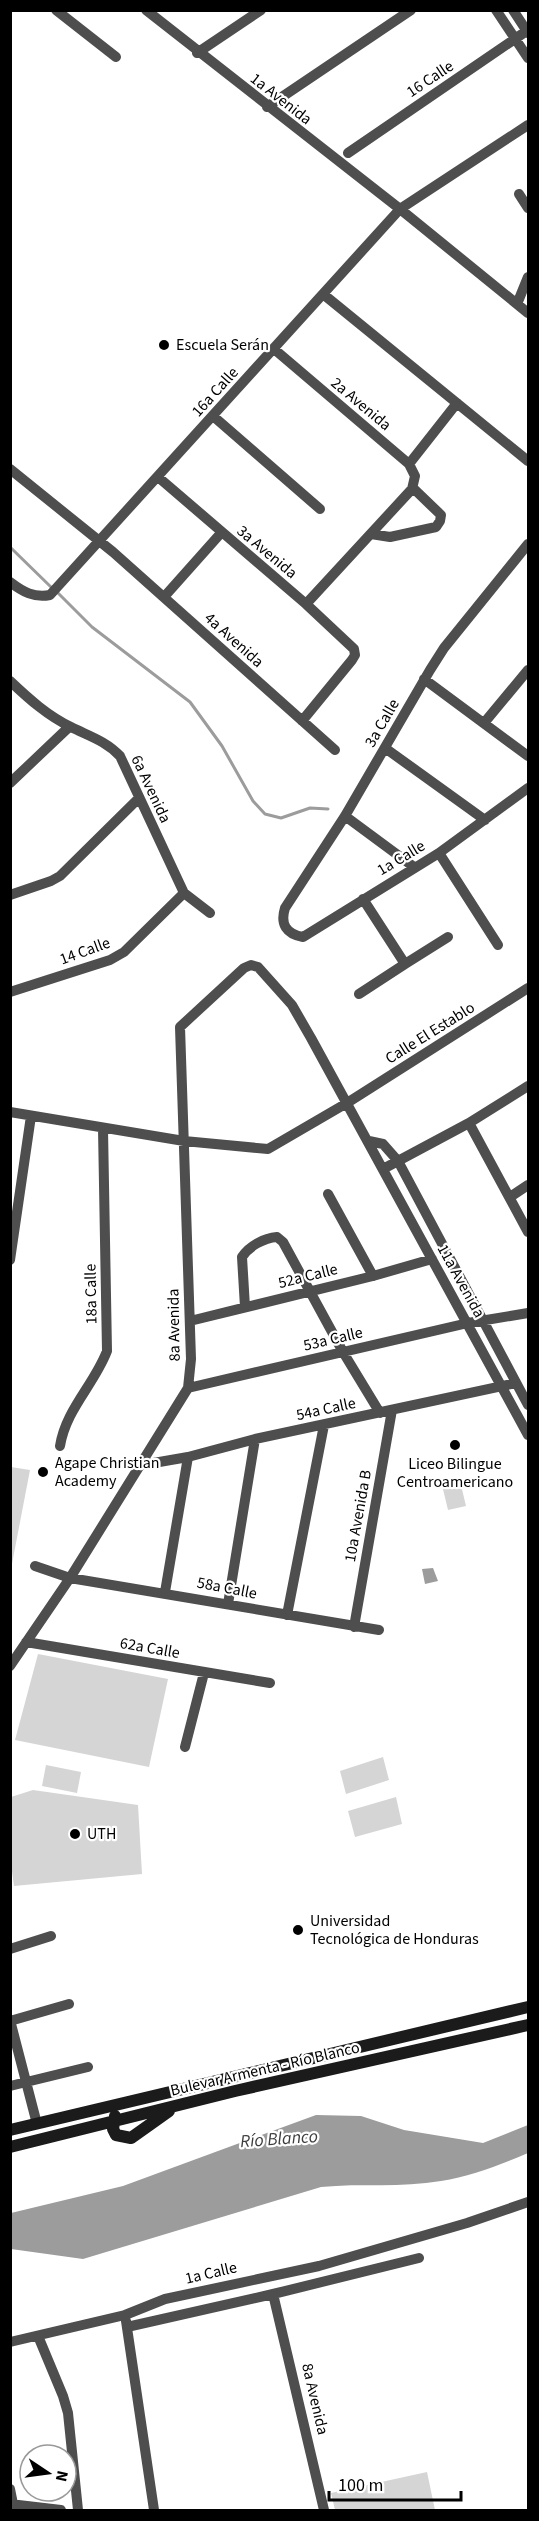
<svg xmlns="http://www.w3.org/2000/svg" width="539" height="2521" font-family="'Source Sans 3',sans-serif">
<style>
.green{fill:#d5d5d5}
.water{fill:#9c9c9c}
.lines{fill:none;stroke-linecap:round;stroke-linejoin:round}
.stream{stroke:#9c9c9c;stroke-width:3}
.street{stroke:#4e4e4e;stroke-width:10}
.secondary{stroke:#1b1b1b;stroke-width:12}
.poi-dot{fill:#000;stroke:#fff;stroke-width:2}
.labels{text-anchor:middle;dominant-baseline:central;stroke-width:4.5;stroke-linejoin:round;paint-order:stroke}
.street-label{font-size:16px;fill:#000;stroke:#fff}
.poi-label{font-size:16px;fill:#000;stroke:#fff;text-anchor:start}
.water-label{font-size:18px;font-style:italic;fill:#3d3d3d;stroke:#fff}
</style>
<rect width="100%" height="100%" fill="#fff"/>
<path class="green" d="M11,1467L30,1470L11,1569L10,1467Z
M460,1481L466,1506L448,1510L442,1485Z
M38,1654L168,1679L149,1767L15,1740Z
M383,1757L389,1780L346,1794L340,1771Z
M46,1765L81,1772L77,1793L42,1786Z
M33,1790L138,1805L142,1874L14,1886L11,1864V1797Z
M396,1797L402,1824L355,1837L348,1811Z
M427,2472L435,2510H335L331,2493Z"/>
<path class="water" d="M433,1568L438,1581L425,1584L422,1569Z
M316,2115L361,2116L404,2130L483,2143L528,2125V2153C500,2165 471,2176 441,2181C401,2188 361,2183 321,2187L83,2259L11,2249V2213L123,2186Z"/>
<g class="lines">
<path class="stream" d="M10,547L52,588
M57,592L92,627L190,702L222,746L253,801L265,814L281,818L310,808L328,809"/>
<path class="street" d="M56,10L116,57
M146,10L400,209L528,313
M496,10L528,58
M513,10L528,33
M197,53L261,10
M267,107L411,10
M348,153L528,30
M519,194L528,208
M323,294L528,461
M517,304L528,277
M274,349L409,464L415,476L412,489L306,604
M213,416L320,509
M409,464L457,403
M10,469L113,552L335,750
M158,477L306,604L354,649L355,655L352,660L302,721
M371,534L390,537L436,527L440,521L441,515L413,488
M528,544L444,648L430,670L345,816L285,908C280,924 286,934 303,937L439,853L528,788
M10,582C23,592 34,598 50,595L400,209L528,125
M164,597L221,533
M424,679L528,756
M10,681C29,699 48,716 71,727C89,736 106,741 120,756L184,893L210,913
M484,723L528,670
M385,748L485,820
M10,783L69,727
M345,816L414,867
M439,853L498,945
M10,895L51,881L60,876L139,798
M363,899L405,964L448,937
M10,992L110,960L124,952L184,893
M359,994L405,964
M10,1112L184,1141L268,1149L347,1103L528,988
M469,1123L528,1232
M369,1141L383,1144L398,1161L528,1405
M383,1169L469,1123L528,1086
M328,1194L373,1276
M510,1197L528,1185
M10,1260L31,1116
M245,1307L242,1257C249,1246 264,1238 277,1237L283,1242L343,1352L380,1413
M190,1321L373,1276L432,1259
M188,1388L468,1323L528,1313
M60,1446C66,1409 94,1385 107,1351L103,1129
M142,1465L188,1457L255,1439L516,1383
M35,1566L70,1578L379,1630
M165,1592L188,1457
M228,1604L255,1439
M287,1615L324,1425
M354,1627L392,1410
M26,1642L270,1683
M10,1666L70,1578L188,1388L191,1359L180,1027L244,968L251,965L258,967L292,1005L311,1038L528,1435
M185,1747L204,1673
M10,1949L51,1936
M10,2020L37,2124
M10,2021L69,2004
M10,2086L88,2067
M273,2294L324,2510
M126,2321L154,2510
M127,2327L273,2294L419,2258
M38,2336L63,2396L68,2413L78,2510
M10,2342L125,2315L165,2299L319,2266L467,2223L528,2202
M10,2489L13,2504
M10,2504L61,2510"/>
<path class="secondary" d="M115,2116L113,2129L116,2135L131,2138L169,2111
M10,2130L528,2007
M10,2147L235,2091L528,2025"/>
</g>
<g class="poi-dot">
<circle cx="164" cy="345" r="6"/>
<circle cx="455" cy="1445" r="6"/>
<circle cx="43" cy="1472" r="6"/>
<circle cx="75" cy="1834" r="6"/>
<circle cx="298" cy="1930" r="6"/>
</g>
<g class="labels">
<g class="street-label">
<text transform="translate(430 79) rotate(-34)">16 Calle</text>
<text transform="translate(281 99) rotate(38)">1a Avenida</text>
<text transform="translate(215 392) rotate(-48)">16a Calle</text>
<text transform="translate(361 404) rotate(40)">2a Avenida</text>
<text transform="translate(267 552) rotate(40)">3a Avenida</text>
<text transform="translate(234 640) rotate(42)">4a Avenida</text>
<text transform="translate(382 723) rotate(-60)">3a Calle</text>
<text transform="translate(151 789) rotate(65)">6a Avenida</text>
<text transform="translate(401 858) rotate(-31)">1a Calle</text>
<text transform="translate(85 951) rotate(-20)">14 Calle</text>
<text transform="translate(430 1033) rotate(-32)">Calle El Establo</text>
<text transform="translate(308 1276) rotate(-14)">52a Calle</text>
<text transform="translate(461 1281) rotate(61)">11a Avenida</text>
<text transform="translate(91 1294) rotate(-91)">18a Calle</text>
<text transform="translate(174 1325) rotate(-91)">8a Avenida</text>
<text transform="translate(333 1339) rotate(-13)">53a Calle</text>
<text transform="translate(326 1409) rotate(-12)">54a Calle</text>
<text transform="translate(358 1516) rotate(-80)">10a Avenida B</text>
<text transform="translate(227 1588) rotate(11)">58a Calle</text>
<text transform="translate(150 1648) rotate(10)">62a Calle</text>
<text transform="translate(265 2069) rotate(-13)">Bulevar Armenta - Río Blanco</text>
<text transform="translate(211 2273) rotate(-13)">1a Calle</text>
<text transform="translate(315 2399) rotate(77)">8a Avenida</text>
</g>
<g class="poi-label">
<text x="176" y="345">Escuela Serán</text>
<text x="55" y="1463">Agape Christian<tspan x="55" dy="18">Academy</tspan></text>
<text x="455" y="1464" text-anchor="middle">Liceo Bilingue<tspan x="455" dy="18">Centroamericano</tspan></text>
<text x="87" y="1834">UTH</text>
<text x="310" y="1921">Universidad<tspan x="310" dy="18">Tecnológica de Honduras</tspan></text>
</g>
<g class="water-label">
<text transform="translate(279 2139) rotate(-4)">Río Blanco</text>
</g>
</g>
<rect width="539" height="2521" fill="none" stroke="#000000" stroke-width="24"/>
<g transform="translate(48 2473) rotate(103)"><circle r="28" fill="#ffffff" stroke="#999999" stroke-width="1.5"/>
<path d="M0-4.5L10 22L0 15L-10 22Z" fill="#000000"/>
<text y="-9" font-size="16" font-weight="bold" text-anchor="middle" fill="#000000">N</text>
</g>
<path d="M329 2491v9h132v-9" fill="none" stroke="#000000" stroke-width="3"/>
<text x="338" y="2491" font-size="18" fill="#000000" stroke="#ffffff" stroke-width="4.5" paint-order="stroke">100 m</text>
</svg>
